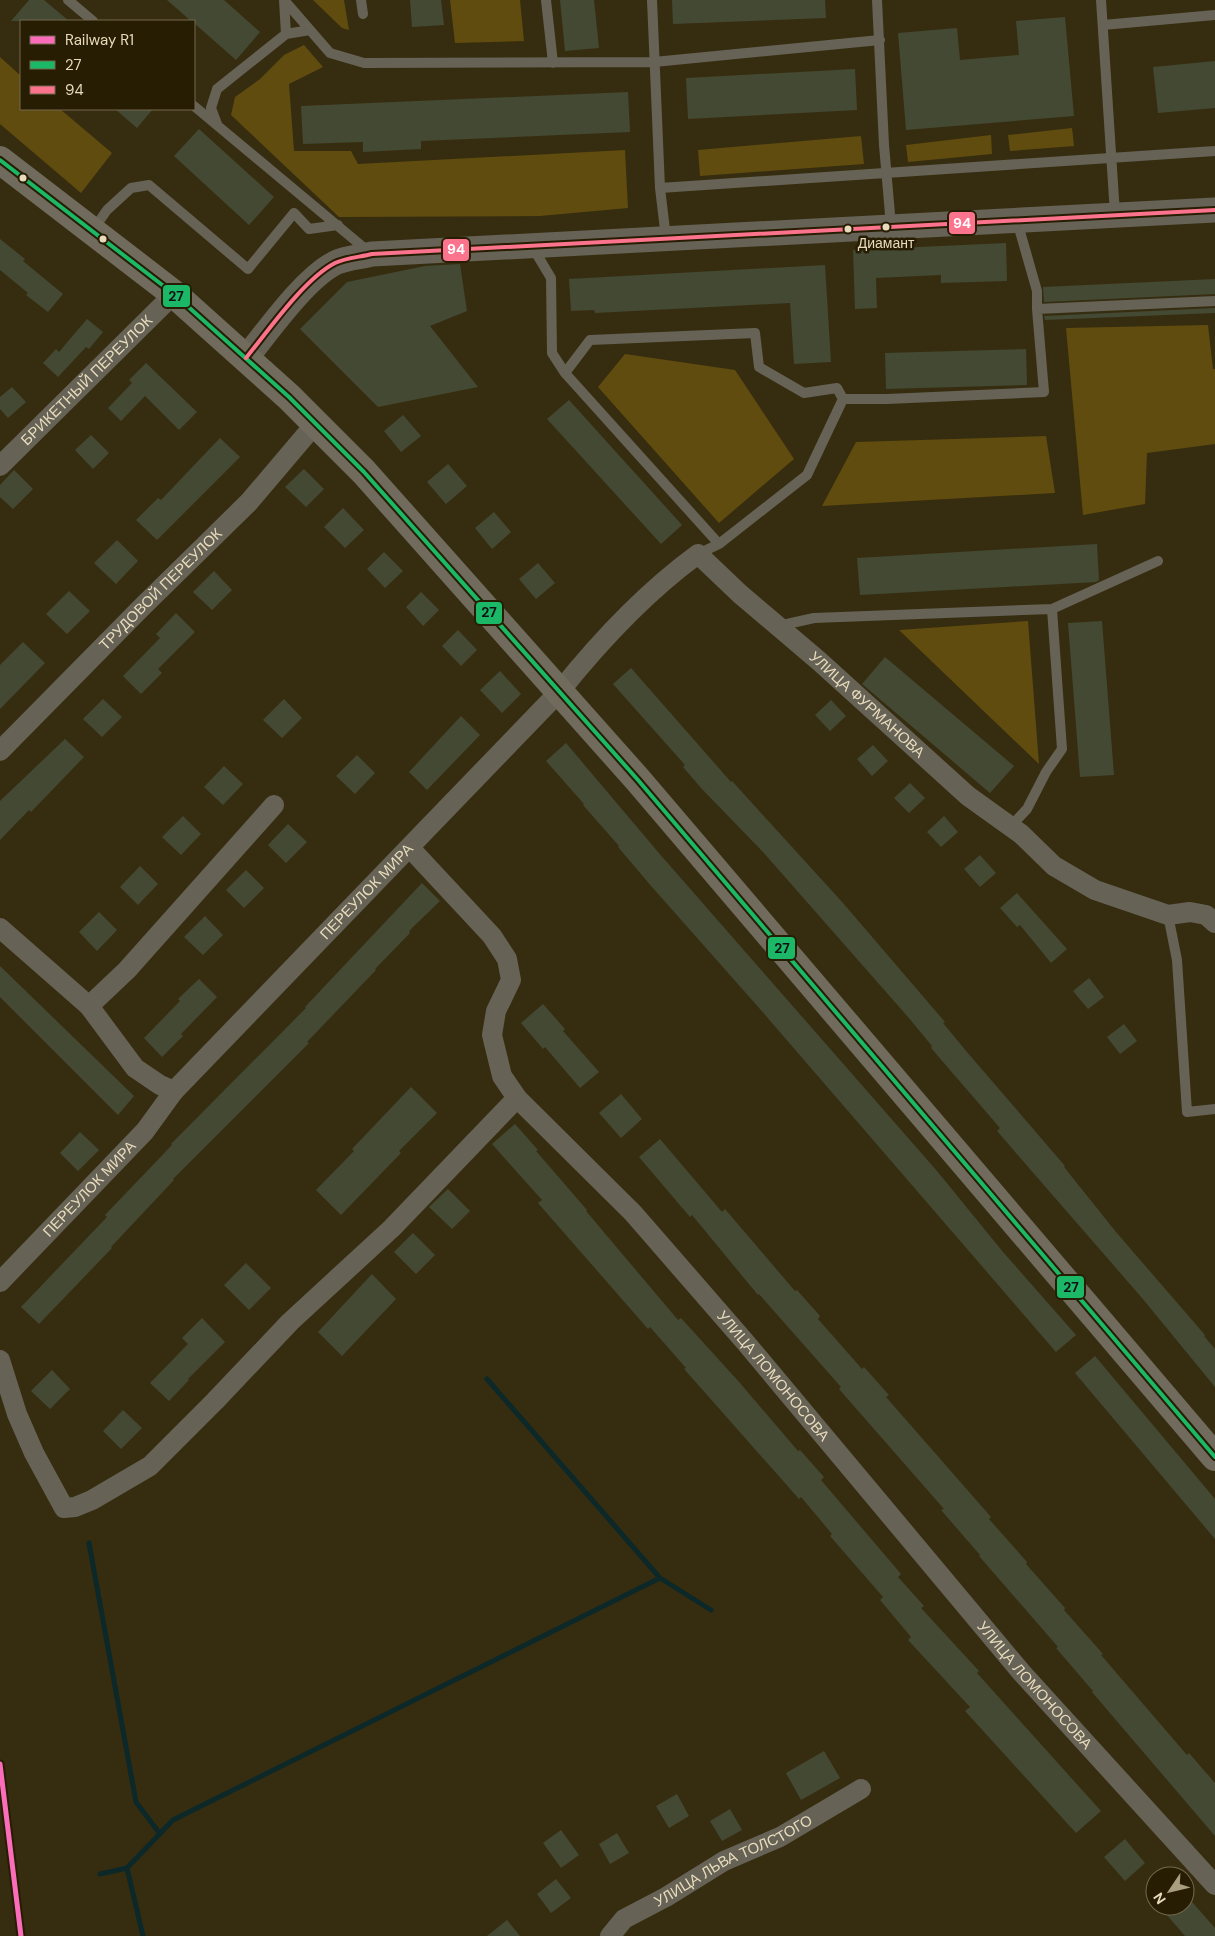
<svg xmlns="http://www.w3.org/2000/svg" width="1215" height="1936" font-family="'DM Sans',sans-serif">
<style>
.green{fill:#604c0e}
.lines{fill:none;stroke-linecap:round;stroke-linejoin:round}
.stream{stroke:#0c2829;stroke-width:5}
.building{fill:#444933}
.service{stroke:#666256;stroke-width:10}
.minor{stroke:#666256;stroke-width:20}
.tertiary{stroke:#666256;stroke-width:25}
.secondary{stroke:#716b5d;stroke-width:28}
.bus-1-casing{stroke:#271d03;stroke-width:8}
.bus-2-casing{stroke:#271d03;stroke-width:8}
.bus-1{stroke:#1ab867;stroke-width:4}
.bus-2{stroke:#fc738d;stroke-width:4}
.rail-1-casing{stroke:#271d03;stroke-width:9}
.rail-1{stroke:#fb6dba;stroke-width:5}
.bus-dot{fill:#e7dbbb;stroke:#271d03;stroke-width:2}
.labels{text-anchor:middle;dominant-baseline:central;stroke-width:5;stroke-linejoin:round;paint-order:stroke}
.bus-label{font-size:14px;fill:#e7dbbb;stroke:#271d03}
.street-label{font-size:15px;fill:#e7dbbb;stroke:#271d03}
.line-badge{stroke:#271d03;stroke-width:2}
.badge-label{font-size:14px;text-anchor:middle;font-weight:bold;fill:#fff}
.pale-badge-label{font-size:14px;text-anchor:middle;font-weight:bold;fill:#111}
</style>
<rect width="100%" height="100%" fill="#362d10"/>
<path class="green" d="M313,0H344L349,30L342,28Z
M450,0H520L524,41L455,43Z
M304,45L323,67L289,84L294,151H351L358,164L625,150L628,208L540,216L339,217L231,115L235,97L260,79L284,55Z
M0,57L21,76V109H60L112,153L81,193L0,124Z
M1072,128L1074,146L1010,151L1008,135Z
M991,135L992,154L908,162L906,145Z
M861,136L864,164L700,176L698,150Z
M1208,325L1213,369H1215V444L1147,453L1145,504L1083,515L1066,328Z
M625,354L735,370L794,459L719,523L598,387Z
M1046,436L1055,493L822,506L856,442Z
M1028,621L1039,764L899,630Z"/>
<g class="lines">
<path class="stream" d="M487,1379L660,1578L711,1610
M89,1543L136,1802L160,1834
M127,1868L143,1936
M100,1874L127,1868L173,1820L660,1578"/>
</g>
<path class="building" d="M29,0H44L69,21H11Z
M167,0H224L260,32L236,60L194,23V21H191Z
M410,0H441L444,25L412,27Z
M560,0H594L599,48L565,51Z
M672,0H825L826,18L673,24Z
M1065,17L1074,116L906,130L898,33L957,28L960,60L1019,55L1016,21Z
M1215,61V108L1158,113L1153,67Z
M855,69L857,110L688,119L686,78Z
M628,92L630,132L421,141V149L363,152V142L303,144L301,106Z
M115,109H153L137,128Z
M199,129L274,197L249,225L174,156Z
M0,239L25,259L23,261L63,294L48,312L26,295L28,293L0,270Z
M1006,243L1007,281L941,283V275L876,278L877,308L855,309L853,250Z
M460,264L467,311L430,326L478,387L378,407L300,329L347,282L425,266Z
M825,265L831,362L794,364L790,303L595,313L594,310L571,311L569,279Z
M1215,279V294L1044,302L1043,287Z
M1215,308V313L1045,320L1044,316Z
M87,319L103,332L89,349L86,347L58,377L43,363L56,349L59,352Z
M1026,349L1027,385L886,389L885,353Z
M146,363L197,412L179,430L145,396L121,421L108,408L132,383L129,380Z
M12,387L26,402L8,418L0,409V397Z
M569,400L682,525L661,544L547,419Z
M403,415L421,436L401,452L384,431Z
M91,435L109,453L93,469L75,450Z
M220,438L240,457L157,540L136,520L158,498L161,500Z
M448,464L467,486L446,504L427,482Z
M304,469L324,489L306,507L285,487Z
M14,470L33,489L13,509L0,497V485Z
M343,508L364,530L345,548L324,527Z
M494,512L511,532L492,549L475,528Z
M117,540L138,561L116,584L94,563Z
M1097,544L1099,580L1096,582L860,595L857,558Z
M384,552L403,571L385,588L367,569Z
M538,563L555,583L536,599L519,579Z
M214,571L232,590L212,610L193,592Z
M69,591L90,611L67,634L46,614Z
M421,592L439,610L423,626L406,607Z
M176,613L195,632L158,669L162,673L141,694L123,676L160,638L156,634Z
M1102,621L1114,775L1080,777L1068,623Z
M458,630L477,650L461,666L442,646Z
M23,642L45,663L0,709V665Z
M885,657L1014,766L990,793L862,684Z
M631,668L731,782L732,781L843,903L945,1022L943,1023L967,1052L1065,1166L1064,1167L1116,1232L1205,1335L1204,1336L1215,1349V1387L1142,1298L997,1131L1000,1128L931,1048L932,1046L908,1017L763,852L702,789L683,767L685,765L613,684Z
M500,671L521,694L502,713L480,690Z
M103,699L122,717L102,737L83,719Z
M284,699L302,718L282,738L263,720Z
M831,700L846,716L830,731L815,715Z
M461,716L480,735L427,790L409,772Z
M65,739L84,757L31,812L29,810L0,840V801Z
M566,743L658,852L937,1171L1003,1252L1076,1335L1056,1352L760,1009L652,887L618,847L619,846L583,805L584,804L546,761Z
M873,745L888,761L872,776L857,759Z
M357,755L375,773L355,794L336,776Z
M224,766L243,784L223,805L204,787Z
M910,783L925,798L909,813L894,798Z
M183,816L201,834L181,855L162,837Z
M944,816L958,832L941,847L927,832Z
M288,824L307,842L286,863L268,845Z
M980,855L996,873L980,887L964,869Z
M140,866L158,884L138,905L120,887Z
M246,870L264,888L244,908L226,890Z
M422,883L440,901L409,931L410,933L375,969L376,970L307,1042L309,1043L173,1179L174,1180L111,1247L112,1248L39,1324L21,1307L107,1217L105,1215L172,1145L171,1144L306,1008L305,1007Z
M1017,893L1067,949L1051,963L1020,925L1017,927L1000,908Z
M99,912L117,930L97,951L79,932Z
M205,916L223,935L203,955L184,937Z
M0,966L134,1096L118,1115L0,997Z
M1089,978L1104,997L1088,1009L1073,991Z
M199,979L217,997L181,1034L183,1036L162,1057L144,1038L180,1001L178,999Z
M543,1004L565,1029L563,1031L599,1072L580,1088L545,1047L543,1049L521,1023Z
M1124,1024L1137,1041L1120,1054L1107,1037Z
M411,1087L437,1113L399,1151L401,1153L341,1215L316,1190L354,1151L352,1149Z
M621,1094L642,1119L621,1138L599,1113Z
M515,1124L538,1150L536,1151L587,1210L586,1211L678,1320L681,1318L740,1383L798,1451L800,1450L824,1477L821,1480L901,1574L898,1577L924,1606L921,1608L979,1671L977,1673L1101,1811L1076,1833L965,1711L970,1707L908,1640L911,1637L880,1600L883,1597L830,1536L832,1534L801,1497L799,1499L708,1396L684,1369L686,1368L650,1327L648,1329L538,1203L542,1200L492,1144Z
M80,1132L99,1150L78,1171L60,1153Z
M660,1139L722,1212L725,1209L795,1291L797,1290L820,1316L818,1319L862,1369L864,1367L889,1395L886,1397L991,1517L989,1519L1027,1562L1026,1564L1065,1608L1064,1610L1103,1654L1101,1655L1187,1755L1189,1753L1215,1783V1836L1092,1692L1093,1691L1056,1648L1058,1647L979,1556L980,1555L941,1510L944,1509L839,1389L841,1387L759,1294L758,1295L692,1215L690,1217L639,1157Z
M448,1189L470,1211L452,1229L429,1207Z
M413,1233L435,1255L416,1274L394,1252Z
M246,1263L271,1288L249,1310L224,1285Z
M372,1274L396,1299L342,1356L318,1332Z
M202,1318L225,1342L188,1379L189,1380L169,1401L150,1383L188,1344L182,1338Z
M1095,1356L1215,1499V1539L1075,1373Z
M52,1370L70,1389L50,1409L31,1391Z
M123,1410L142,1428L121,1449L103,1431Z
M824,1751L840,1778L801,1800L786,1773Z
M677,1794L689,1816L669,1828L656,1806Z
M730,1809L742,1830L722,1841L710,1821Z
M561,1830L579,1855L561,1868L543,1843Z
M617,1833L629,1853L610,1864L599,1844Z
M1125,1839L1145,1863L1125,1881L1104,1857Z
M556,1879L571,1898L551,1913L537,1894Z
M1185,1894L1215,1928V1936H1185L1159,1906H1185Z
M507,1920L520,1936H487Z"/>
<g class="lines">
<path class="service" d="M68,0L93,21
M284,0L330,53L364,63L654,62L880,40
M284,0L286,34
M361,0L363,14
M546,0L553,63
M652,0L660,188L666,238
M877,0L884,145L891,226
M1101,0L1115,214
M1103,25L1215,15
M194,106L369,252
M217,124L211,108L217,89L286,34L310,30
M660,188L1215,151
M93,230L107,210L131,188L149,185L248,269L294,213L309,229L338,225
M533,248L551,278L552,353L565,373L590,340L755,333L759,367L804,393L837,388L843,399
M1037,309L1215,301
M565,373L719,544
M698,554L719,544L807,475L843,399H887L1044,392L1037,309V291L1017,221
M1052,609L1158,561
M778,626L814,618L1052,609L1062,749L1046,772L1027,809L1010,827
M1168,915L1177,960L1187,1112L1215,1109"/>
<g class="minor">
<path id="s1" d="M0,466L174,294"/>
<path id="s2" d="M0,751L142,607L249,502L316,423"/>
<path id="s3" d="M410,848L492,936L507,959L511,980L496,1011L492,1035L502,1076L517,1098L633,1213L746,1343L1022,1673L1215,1885"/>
<path d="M0,928L89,1006L135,1068L160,1085L174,1091"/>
<path d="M89,1006L127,970L274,805"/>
<path id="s4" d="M0,1282L145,1131L174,1091L560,691C600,641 646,592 698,554L740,594L819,661L968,796L1021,834L1054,866L1095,890L1168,915L1190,912L1206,915L1215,923"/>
<path d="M0,1360L17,1414L34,1453L64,1508L75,1507L92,1500L150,1466L215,1401L290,1322L392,1228L517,1098"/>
<path id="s5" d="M610,1936L624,1919L666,1897L724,1861L780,1837L861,1789"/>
</g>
<path class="tertiary" d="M246,358C268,331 304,279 335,263C345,258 360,257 372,254L1215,210"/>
<path class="secondary" d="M0,160L174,294L289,397L364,472L638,780L1215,1457"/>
<g class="bus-1-casing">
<path id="bus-1" d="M0,160L174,294L289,397L364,472L638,780L1215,1457"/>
</g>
<g class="bus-2-casing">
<path id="bus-2" d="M246,358C268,331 304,279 335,263C345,258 360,257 372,254L1215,210"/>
</g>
<use href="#bus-1" class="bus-1"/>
<use href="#bus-2" class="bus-2"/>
<g class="rail-1-casing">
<path id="rail-1" d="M0,1764L21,1936"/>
</g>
<use href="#rail-1" class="rail-1"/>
</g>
<g class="bus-dot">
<circle cx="23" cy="178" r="4.5"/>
<circle cx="886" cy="227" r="4.5"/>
<circle cx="848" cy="229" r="4.5"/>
<circle cx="103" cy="239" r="4.5"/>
</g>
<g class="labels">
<g class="bus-label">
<text x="886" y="243">Диамант</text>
</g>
<g class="street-label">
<text stroke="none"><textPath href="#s1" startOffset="122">БРИКЕТНЫЙ ПЕРЕУЛОК</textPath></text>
<text stroke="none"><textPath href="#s2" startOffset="228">ТРУДОВОЙ ПЕРЕУЛОК</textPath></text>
<text stroke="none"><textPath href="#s4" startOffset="1236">УЛИЦА ФУРМАНОВА</textPath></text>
<text stroke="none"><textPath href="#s4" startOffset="536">ПЕРЕУЛОК МИРА</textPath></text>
<text stroke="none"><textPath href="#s4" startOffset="129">ПЕРЕУЛОК МИРА</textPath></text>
<text stroke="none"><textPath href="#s3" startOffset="675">УЛИЦА ЛОМОНОСОВА</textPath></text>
<text stroke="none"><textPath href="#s3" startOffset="1080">УЛИЦА ЛОМОНОСОВА</textPath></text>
<text stroke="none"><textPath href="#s5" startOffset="146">УЛИЦА ЛЬВА ТОЛСТОГО</textPath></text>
</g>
</g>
<g class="line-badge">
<rect x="948" y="211" width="28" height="24" rx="5" fill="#fc738d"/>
<rect x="442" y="238" width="28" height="24" rx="5" fill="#fc738d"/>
<rect x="162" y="284" width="29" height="24" rx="5" fill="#1ab867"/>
<rect x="475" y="601" width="28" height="24" rx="5" fill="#1ab867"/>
<rect x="767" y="936" width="29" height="24" rx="5" fill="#1ab867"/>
<rect x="1056" y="1275" width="29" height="24" rx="5" fill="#1ab867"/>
</g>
<g class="badge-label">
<text x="962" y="228">94</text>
<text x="456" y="254">94</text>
</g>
<g class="pale-badge-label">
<text x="176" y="301">27</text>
<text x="489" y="617">27</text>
<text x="782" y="953">27</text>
<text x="1071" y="1292">27</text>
</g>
<rect x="20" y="20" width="175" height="90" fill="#271d03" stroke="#74694d"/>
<rect x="30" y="36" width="25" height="8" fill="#fb6dba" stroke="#74694d"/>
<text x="65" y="45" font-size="15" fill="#e7dbbb">Railway R1</text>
<rect x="30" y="61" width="25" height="8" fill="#1ab867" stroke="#74694d"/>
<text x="65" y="70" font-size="15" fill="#e7dbbb">27</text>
<rect x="30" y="86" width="25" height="8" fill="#fc738d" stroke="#74694d"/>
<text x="65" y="95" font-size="15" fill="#e7dbbb">94</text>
<g transform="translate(1170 1891) rotate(235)"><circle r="24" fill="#271d03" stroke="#74694d"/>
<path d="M0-4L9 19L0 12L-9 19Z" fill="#a99e7f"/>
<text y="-8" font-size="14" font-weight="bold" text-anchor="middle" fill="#e7dbbb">N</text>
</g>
</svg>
